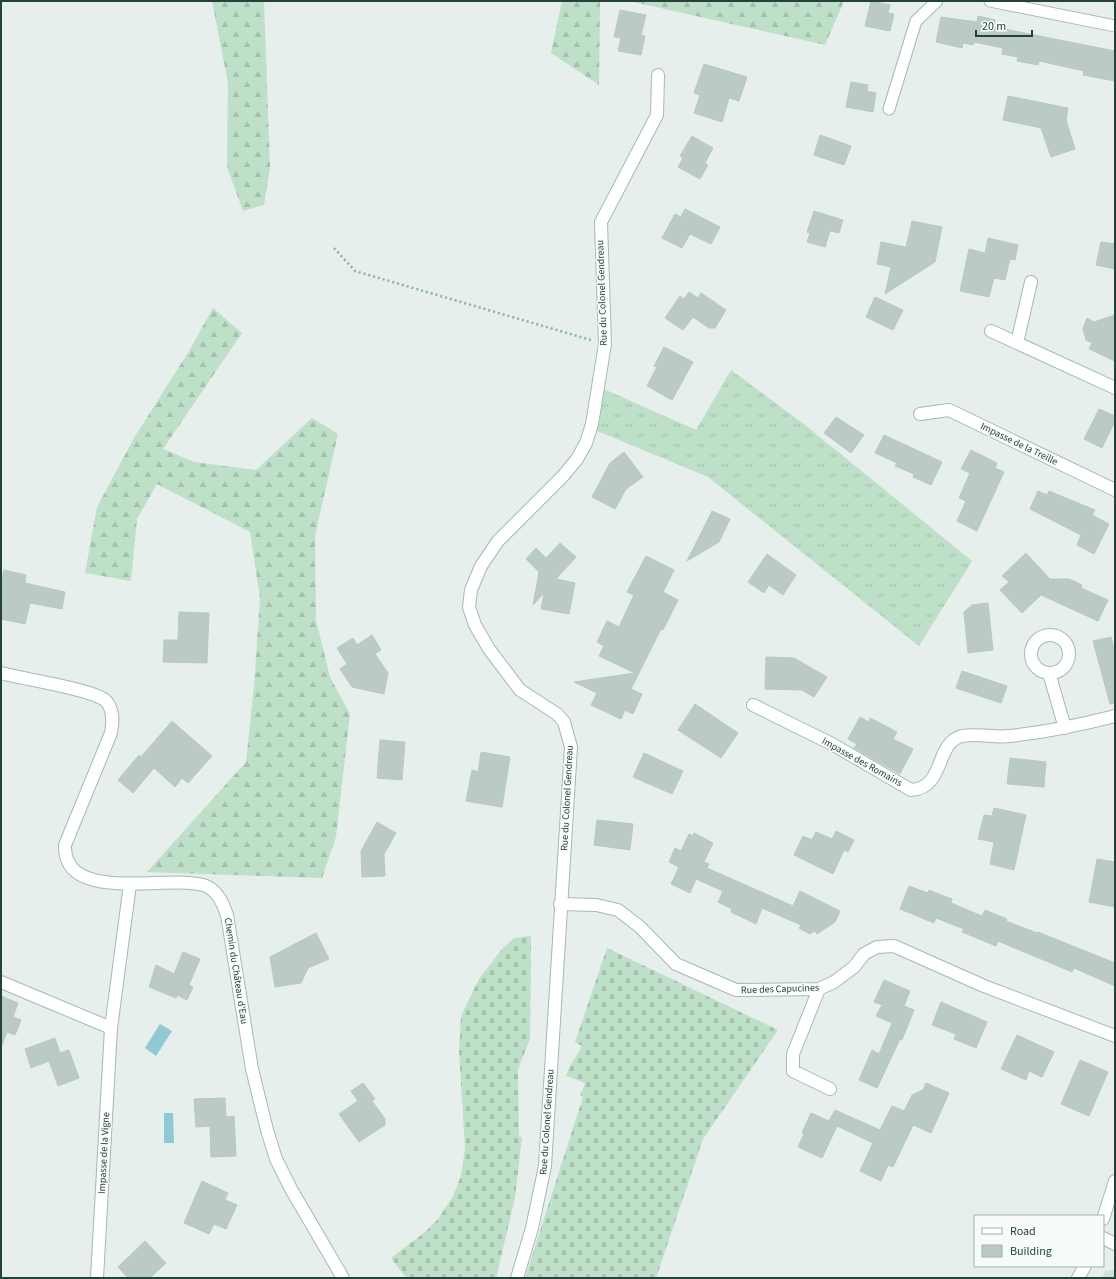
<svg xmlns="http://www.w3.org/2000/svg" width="1116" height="1279" font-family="'Source Sans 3',sans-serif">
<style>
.built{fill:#d4dfda}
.grass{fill:url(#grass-tufts)}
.forest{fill:url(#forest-firs)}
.cemetery{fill:url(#cemetery-stones)}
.water{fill:#8ec9d4}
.building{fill:#bbcac4;stroke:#b8c9c2}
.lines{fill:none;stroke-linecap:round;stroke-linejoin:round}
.lane-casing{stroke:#a8b8b2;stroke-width:13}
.street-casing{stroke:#a8b8b2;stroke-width:14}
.path{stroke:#86b3a5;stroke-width:2.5;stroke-dasharray:2 3;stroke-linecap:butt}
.lane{stroke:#fff;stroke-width:11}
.street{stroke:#fff;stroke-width:12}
.labels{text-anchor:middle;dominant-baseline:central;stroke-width:3;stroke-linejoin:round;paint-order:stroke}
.street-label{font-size:10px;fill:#24423a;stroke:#f7fbf9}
</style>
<defs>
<pattern id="grass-tufts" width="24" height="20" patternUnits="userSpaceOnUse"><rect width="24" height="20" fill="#bfe0c8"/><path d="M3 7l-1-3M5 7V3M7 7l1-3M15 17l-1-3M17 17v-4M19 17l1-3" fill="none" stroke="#a4c1ad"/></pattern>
<pattern id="forest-firs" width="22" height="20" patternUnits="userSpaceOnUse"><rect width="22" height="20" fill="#bfe0c8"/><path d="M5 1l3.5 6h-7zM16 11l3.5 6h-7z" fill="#a4c1ad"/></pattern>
<pattern id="cemetery-stones" width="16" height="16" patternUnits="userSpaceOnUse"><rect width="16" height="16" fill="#bfe0c8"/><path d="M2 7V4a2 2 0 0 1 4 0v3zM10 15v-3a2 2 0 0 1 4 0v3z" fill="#a4c1ad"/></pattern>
</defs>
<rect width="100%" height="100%" fill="#e6efeb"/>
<path class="built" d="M1115,1270V1278H1102L1105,1271Z"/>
<path class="grass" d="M731,370L805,425L972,561L919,646L708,477L595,430L597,386L696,430Z"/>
<path class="forest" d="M212,1H264L270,168L264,205L243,211L227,167L228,83Z
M562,1H600L599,85L551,53Z
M629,1H844L825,45Z
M213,308L242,333L163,449L194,462L256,470L312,418L338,434L315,536L316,620L330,677L350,714L336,837L322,878L147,872L246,762L254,686L260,598L250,532L157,484L137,519L131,581L85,573L97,507L134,438L189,351Z"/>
<path class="cemetery" d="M531,936L530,1039L518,1069L519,1137H522L515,1198L496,1278H406L391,1258L425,1232L438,1219L453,1196L461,1176L465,1148L459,1051L461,1016L479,979L502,949L514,938Z
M607,948L778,1030L703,1139L656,1278H525L583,1097L580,1096L585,1083L566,1076L569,1068L582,1046L575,1042Z"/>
<path class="water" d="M160,1024L172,1031L156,1056L145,1048Z
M164,1113H173L174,1143H164Z"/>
<path class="building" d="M871,1L890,5L888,13L894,14L890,31L865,26Z
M620,10L646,15L641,35L645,36L641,55L618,51L621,38L614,37Z
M978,16L995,20L994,27L1115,51V81L1083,75L1084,71L1039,61L1038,65L1017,61L1018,57L1002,54L1003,48L974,42L973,45L963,43L962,48L936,42L941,17L977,22Z
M704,64L747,77L739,101L729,98L722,122L694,113L700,95L694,93Z
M851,82L868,85L867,91L876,93L873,112L846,107Z
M1008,96L1068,108L1066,120L1075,149L1051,157L1041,128L1003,120Z
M820,135L851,146L844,165L814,155Z
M692,136L713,148L705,163L708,165L700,179L678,167L683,158L680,156Z
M685,209L720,227L711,244L690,234L682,248L662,238L675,214L681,217Z
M814,211L843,220L839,233L830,231L825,247L807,242L810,233L807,232Z
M912,221L942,227L935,262L885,294L891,267L877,264L881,242L906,247Z
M988,238L1018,245L1015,260L1010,259L1005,280L994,278L989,297L960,291L969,249L985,253Z
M1101,242L1115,244V269L1096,265Z
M689,292L698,298L701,293L726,310L715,328H709L693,317L683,330L665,318L680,296L684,299Z
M875,297L903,310L893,330L866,317Z
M1115,315V361L1089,349L1092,343L1086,340L1083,329L1087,318L1094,322Z
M664,347L693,362L672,400L647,386L657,367L654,366Z
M1099,409L1115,416V421L1102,448L1084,439Z
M836,417L864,435L851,453L824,433Z
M884,435L942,462L931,485L913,477L914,474L895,466L897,463L875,453Z
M971,450L997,463L995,468L1004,472L977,531L957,521L966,501L959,498L970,473L961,469Z
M624,452L643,477L626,489L615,509L592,497L610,463Z
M1038,491L1047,495L1049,491L1095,510L1092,515L1109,524L1094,554L1077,545L1081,535L1030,509Z
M712,511L730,519L719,542L687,561Z
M560,543L576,557L556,579L575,583L569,614L541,609L544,593L533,605L539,572L526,559L536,548L546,558Z
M1026,553L1050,579H1069L1082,585L1081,588L1108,600L1098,621L1041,595L1022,613L1000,590L1009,582L1002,576Z
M767,554L796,575L783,595L769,585L764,593L748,582Z
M646,556L674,570L663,592L678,600L663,630L661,629L631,689L642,694L633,714L625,710L621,719L591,705L597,693L574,682L635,673L599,656L604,646L597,642L607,621L619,627L634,595L627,592Z
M4,570L26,575L25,583L65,592L62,609L30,603L25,624L1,619V583Z
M988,603L993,650L968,653L964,612L972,605Z
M179,612L209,613L207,663L163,662L164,640H178Z
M372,635L381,650L375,654L388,673L384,694L352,687L340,669L347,664L337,648L353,638L357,645Z
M1111,637L1115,653V703L1110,704L1093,641Z
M766,657L794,658L827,677L814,697L802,690L765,689Z
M962,671L1007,686L1001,703L956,688Z
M695,704L738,733L721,758L678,730Z
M860,717L869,722L870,718L897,732L893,739L913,749L900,774L854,748L857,744L848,739Z
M172,721L212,756L188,783L182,778L175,787L154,768L133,793L118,780L139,755L141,757Z
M380,740L405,742L402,780L377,778Z
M481,752L510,757L502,807L466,801L472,770L478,772Z
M644,753L683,771L672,794L633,777Z
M1010,758L1046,762L1044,787L1007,784Z
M994,808L1026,815L1014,870L990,864L994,842L978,839L984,815L992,816Z
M597,820L633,824L630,850L594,845Z
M377,822L396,833L384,854L385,876L362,877L361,851Z
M836,831L854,840L848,852L844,850L833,874L794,855L803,836L812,840L816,832L832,839Z
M694,833L713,843L704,862L709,864L707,868L793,906L800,891L840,911L835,922L817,934L815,931L810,934L799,928L801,925L762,908L756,924L731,912L732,909L718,902L723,891L696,879L690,893L671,884L679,867L669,862L675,848L681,851L689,834L693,836Z
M1097,859L1115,862V907L1089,902Z
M909,886L928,893L929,890L944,896L952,899L951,903L982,916L985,910L1007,919L1006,921L1037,933L1038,932L1115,963V986L1074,968L1072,972L998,941L996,946L962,932L964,929L936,918L934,923L900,909Z
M316,933L329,959L308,968L301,983L275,987L270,957Z
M183,952L200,959L189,985L193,987L187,1000L177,995L176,998L149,987L156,965L174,974Z
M884,980L910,991L904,1006L914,1010L902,1040L900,1039L877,1088L859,1080L872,1050L879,1054L892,1023L876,1016L882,1005L874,1002Z
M1,996L18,1003L13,1017L21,1020L15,1035L7,1032L2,1045Z
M941,1002L987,1022L976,1048L954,1039L956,1034L932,1025Z
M1017,1035L1054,1052L1042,1077L1029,1071L1026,1080L1001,1069Z
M55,1038L60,1053L69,1050L79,1078L58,1086L49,1061L31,1068L25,1049Z
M1080,1060L1108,1072L1089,1116L1061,1104Z
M363,1083L375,1099L372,1101L385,1119V1125L359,1142L339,1114L358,1101L351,1091Z
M926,1083L949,1093L931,1133L913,1125L893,1167L888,1165L881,1181L860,1171L873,1143L837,1126L822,1158L798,1147L804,1134L802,1133L811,1113L829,1121L835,1110L880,1130L892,1106L904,1111L912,1095L923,1090Z
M225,1098L226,1117L234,1116L236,1156L211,1157L210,1126L196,1127L194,1099Z
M202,1181L228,1193L225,1200L237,1205L226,1229L214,1224L209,1234L184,1223Z
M145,1241L166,1263L150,1278H128L118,1267Z"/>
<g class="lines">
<g class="lane-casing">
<path id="lane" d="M990,1L1115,26
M889,109L916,21L937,1"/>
</g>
<g class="street-casing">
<path id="street" d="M991,331L1115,388
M1017,343L1031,282
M920,414L949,410L1115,490
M1031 654a19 19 0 1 1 38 0a19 19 0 1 1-38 0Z
M1,673C22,679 94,689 106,701C114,710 113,722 111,733L65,845C63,906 173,873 206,886C218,891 223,904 227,915L252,1069L267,1130L276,1159L291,1189L343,1278
M1049,673L1065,728
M753,705L832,744L911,790C946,788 934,743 962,736C977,733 995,738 1010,736C1046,732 1080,725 1115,716
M560,904L596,905L618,910L640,927L676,964L736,990L819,989L834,982L854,967L864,954L877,947L894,946L984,986L1115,1036
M1,982L111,1028L130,884
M819,989L793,1054V1071L830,1089
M1103,1219L1115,1181
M1103,1238L1115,1244
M97,1278L111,1028
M517,1278L532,1228L545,1166L571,747L564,722L557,714L520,690L489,649L475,625L469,607L471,590L481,566L498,541L563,476L577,459L586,443L592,424L605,344L601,222L657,115L658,75
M1078,1278L1085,1266"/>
</g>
<path class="path" d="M334,248L355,271L591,340"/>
<use href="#lane" class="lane"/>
<use href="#street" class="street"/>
</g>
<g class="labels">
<g class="street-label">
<text transform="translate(602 293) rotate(-92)">Rue du Colonel Gendreau</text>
<text transform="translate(1019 444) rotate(26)">Impasse de la Treille</text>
<text transform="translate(862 762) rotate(29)">Impasse des Romains</text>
<text transform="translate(567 798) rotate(-87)">Rue du Colonel Gendreau</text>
<text transform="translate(236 971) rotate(81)">Chemin du Château d'Eau</text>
<text transform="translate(780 989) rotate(-2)">Rue des Capucines</text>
<text transform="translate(547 1122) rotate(-86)">Rue du Colonel Gendreau</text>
<text transform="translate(104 1153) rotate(-87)">Impasse de la Vigne</text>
</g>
</g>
<rect width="1116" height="1279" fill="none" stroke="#24423a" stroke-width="4"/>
<rect x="974" y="1215" width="130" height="52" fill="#f7fbf9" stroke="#a3b1ad"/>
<rect x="982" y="1228" width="20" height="6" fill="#ffffff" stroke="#a3b1ad"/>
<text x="1010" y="1235" font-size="12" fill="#24423a">Road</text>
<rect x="982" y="1245" width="20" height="12" fill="#bbcac4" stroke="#a3b1ad"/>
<text x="1010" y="1255" font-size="12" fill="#24423a">Building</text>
<path d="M976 30v6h56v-6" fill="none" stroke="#24423a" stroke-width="2"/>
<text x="982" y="30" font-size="12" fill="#24423a" stroke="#f7fbf9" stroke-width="3" paint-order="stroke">20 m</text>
</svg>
